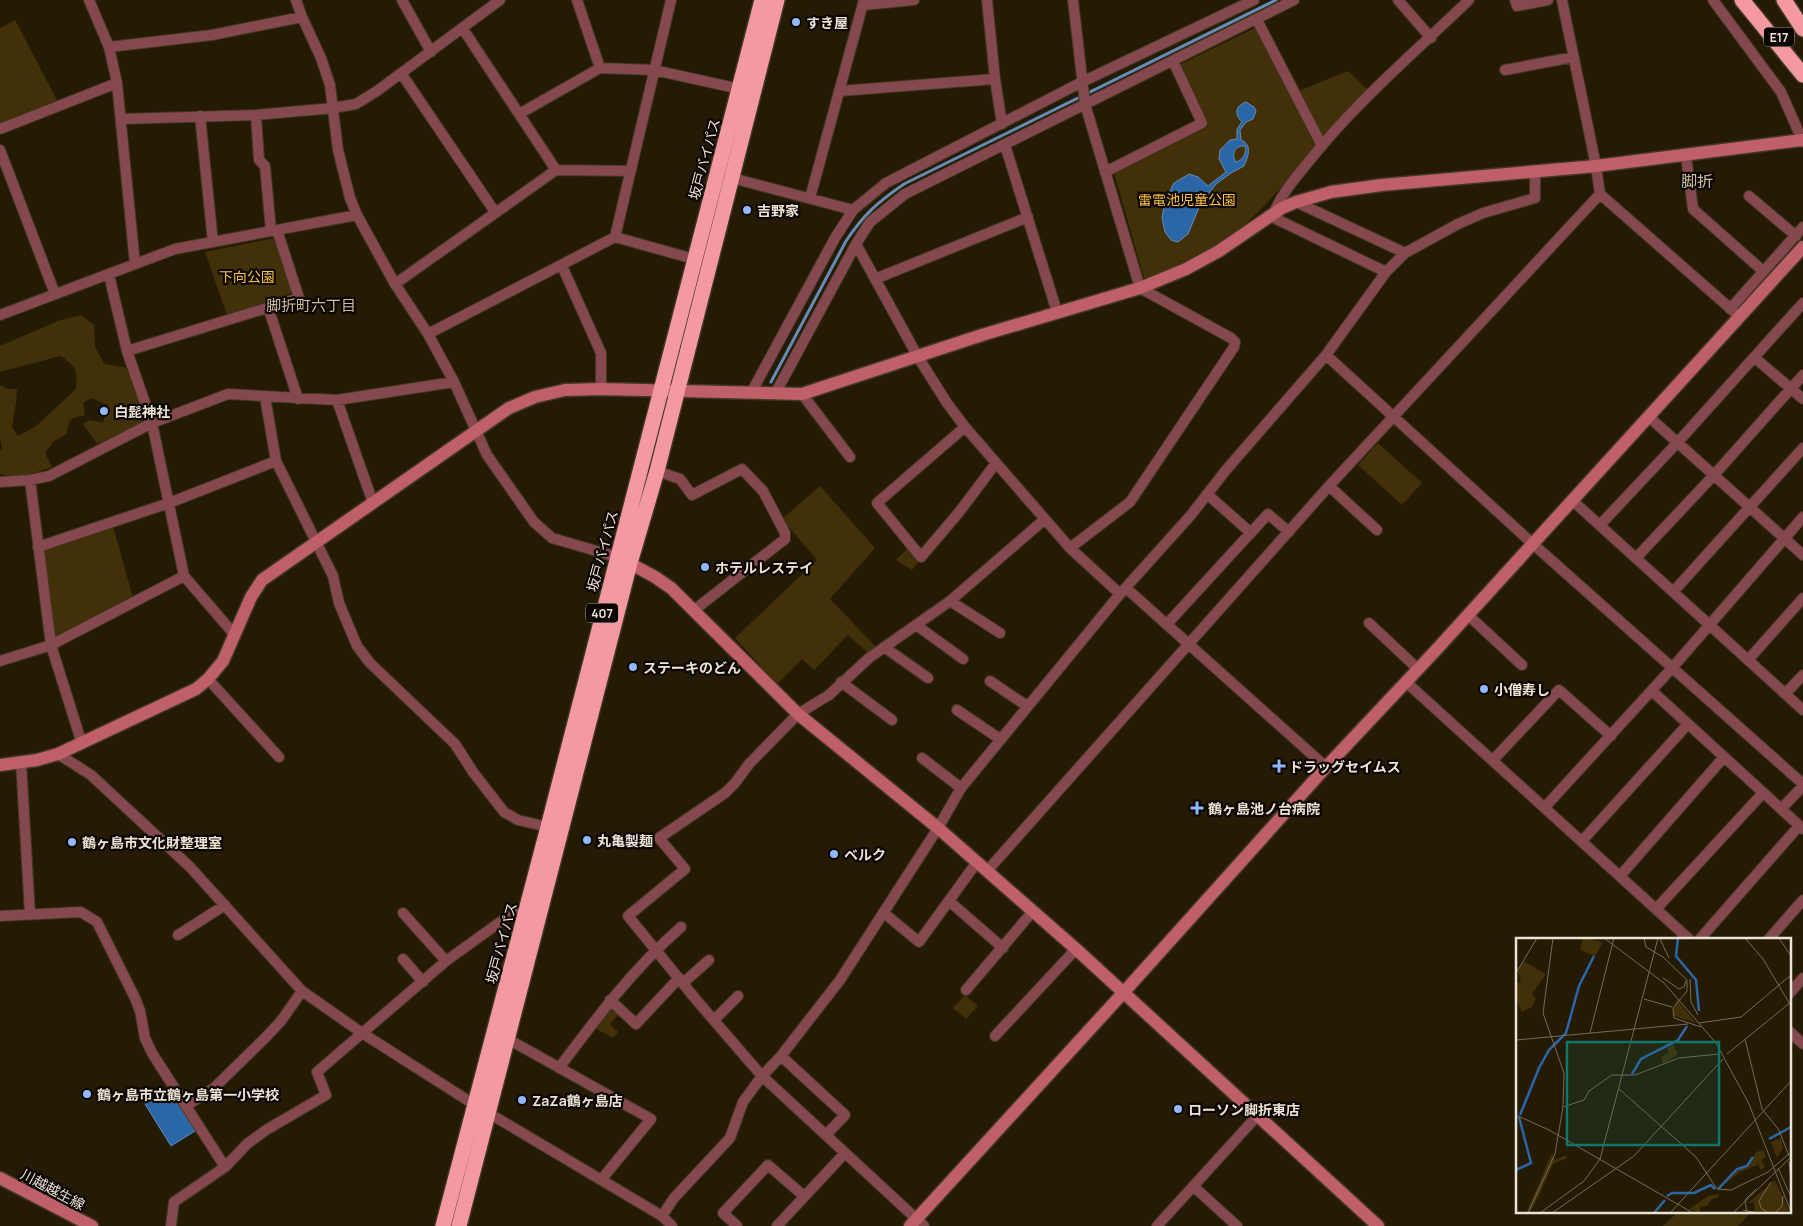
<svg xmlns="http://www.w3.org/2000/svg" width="1803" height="1226" font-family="Manrope,'Noto Sans JP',sans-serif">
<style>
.green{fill:#423009}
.water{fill:#2b66a7;stroke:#648cb5;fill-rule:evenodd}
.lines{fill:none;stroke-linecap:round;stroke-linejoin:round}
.stream{stroke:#648cb5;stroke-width:3}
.street-casing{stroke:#413722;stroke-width:12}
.secondary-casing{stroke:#413722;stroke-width:15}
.highway-casing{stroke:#413722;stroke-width:18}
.street{stroke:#84484e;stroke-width:10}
.secondary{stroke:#bf5f6a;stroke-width:12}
.highway{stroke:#f499a1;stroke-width:15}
.poi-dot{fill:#92b7fd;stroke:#0b0601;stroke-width:2}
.labels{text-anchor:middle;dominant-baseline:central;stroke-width:4.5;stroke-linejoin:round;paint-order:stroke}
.shield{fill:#0b0601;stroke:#a7a196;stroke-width:1}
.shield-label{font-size:12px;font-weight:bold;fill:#eae3d6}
.poi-label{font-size:14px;font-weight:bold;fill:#eae3d6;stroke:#0b0601;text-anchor:start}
.street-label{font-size:14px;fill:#eae3d6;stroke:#0b0601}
.park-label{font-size:14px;fill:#fbc244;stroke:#0b0601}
.neighbourhood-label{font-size:15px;fill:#cbbda3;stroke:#0b0601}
.quarter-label{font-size:16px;fill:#cbbda3;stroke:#0b0601}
.inset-river{fill:none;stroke:#2b66a7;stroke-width:2.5}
.inset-road{fill:none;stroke:#746b59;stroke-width:1}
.view{fill:#0f766e;fill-opacity:0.15;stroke:#0f766e;stroke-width:2.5}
.inset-edge{fill:none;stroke:#eae3d6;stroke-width:2.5}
</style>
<rect width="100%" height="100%" fill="#251b05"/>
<path class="green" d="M15,20L57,100L0,124V28Z
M1255,28L1316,147C1286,181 1258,218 1220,244C1198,260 1169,269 1144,278L1114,173L1209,126L1181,64Z
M1348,71L1368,90L1327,136L1321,137L1299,91Z
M275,238L292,293L227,315L205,252Z
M81,315L94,325L95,347L104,364L129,368L143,410V422L97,444L83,424L90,420L103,423L108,405L91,398L83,403L85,415C70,419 68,418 67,434L53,442L45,453L52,467C35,473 18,480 0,474V450L2,449L0,438V385L7,389H17L16,403L12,427L18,436L36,426L76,389C78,371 76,365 60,356L0,372V346L58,321Z
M1378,443L1422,483L1402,505L1358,465Z
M820,486L875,548L830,599L876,647L867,652L848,635L814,670L802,659L777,684L735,638L817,560L782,519Z
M113,526L133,598L59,637L53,634L41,549Z
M909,547L920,560L912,570L896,560Z
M965,995L978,1006L966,1019L953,1008Z
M608,1008H612L619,1014L610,1024L618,1032L613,1038L593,1027Z
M1678,1212H1751L1738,1226H1663Z"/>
<path class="water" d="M1246,102L1254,107L1256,111L1253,119L1246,122L1240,130L1241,140C1253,145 1248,157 1244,166L1231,173L1216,184L1200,205L1188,234L1178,242L1171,240L1165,232L1162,218L1165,201L1174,183L1189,174L1198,177L1208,186L1226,172L1219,159L1220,150L1230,140L1237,139V129L1242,122C1234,114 1235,106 1246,102ZM1241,146H1245C1247,153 1243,160 1236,162C1232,157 1233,148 1241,146Z
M169,1090L195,1131L171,1146L145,1104Z"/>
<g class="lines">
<path class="stream" d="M771,382L846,241C864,214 878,202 904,184L1276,0"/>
<g class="street-casing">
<path id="street" d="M89,0L109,47L117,83L135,264
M296,0L302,17L321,58L330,85L338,150L350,198L357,215L395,284L428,334L454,382L487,455L534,522L552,538L617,557
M402,0L431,52
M577,0L600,68
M987,0L995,79L1002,124
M1398,0L1431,38
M1515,0L1517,6L1548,0
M1713,0L1781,92L1803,142
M863,5L914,0
M1257,20L1322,146
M463,29L556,170
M109,47L212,35L302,17
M1505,70L1574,57
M401,73L495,212
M840,91L995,79
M519,114L600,68L654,70L740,89
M256,115L259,160L265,166L271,231
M200,116L213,242
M121,119L256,115L333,108L356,104L377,91L500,0
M0,129L117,83
M1005,145L1057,312
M0,150L55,294
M1686,156L1693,209L1763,271
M1105,172L1202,123L1173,61
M732,178L853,210
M1600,194L1740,317
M1749,196L1796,236
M810,198L864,0
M1296,202L1405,253
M1274,213C1282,193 1296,177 1310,160C1357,101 1415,52 1469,0
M1270,216L1386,272
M615,237L671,0
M856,244L918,357L947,403L965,427L1070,548L1120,594
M562,266L601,353V389
M109,275L127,351L152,423L184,576L234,634
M875,279L1028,217
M395,284L556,170L631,171
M268,307L298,399
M1730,309L1803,227
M0,315L175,249L357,215
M428,334L615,237L694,259
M127,351L299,298L277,230
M1326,355L1533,544L1803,784
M1755,358L1803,399
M751,393L835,238L853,210L886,183L1082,82L1254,0
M775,394L856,244L870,222L905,194L1294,0
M802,394L850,457
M265,397L276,461L333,576L339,603L357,646L370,663L455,744L473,772L504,812L518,820L548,827
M337,400L373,503
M1649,417L1803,555
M965,427L877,503L921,557L960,511L996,463
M657,471L680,479L692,495L742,469L763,491L785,533V539L693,611
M30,480L51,645L82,744
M0,482L30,480L49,476L152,423L228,394L337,400L454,382
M1329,486L1377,530
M1207,494L1251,533
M1573,501L1803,710
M1600,525L1678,442L1803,303
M38,547L169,503L276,461
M1070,548L1130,502L1234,347L1235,342L1231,338L1140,288L1085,104L1073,0
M1636,558L1714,475L1803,375
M1126,588L1326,767
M1673,592L1803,448
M950,601L1000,633
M1468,615L1522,665
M1369,623L1418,669
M1167,624L1268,514L1289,532
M916,625L963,659
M884,647L928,678
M1748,660L1803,598
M0,661L51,645L184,576
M208,679L279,757
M990,681L1027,706
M841,682L892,720
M1406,682L1690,940
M1652,691L1803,829
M1785,694L1803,675
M957,710L1000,739
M58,754L91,775L190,867L302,991L362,1033L475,1105L662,1216L672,1226
M922,758L961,788
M1493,760L1559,690L1611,736
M21,762L30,914
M1545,807L1673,667L1803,517
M1781,809L1803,786
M1582,841L1688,724
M987,871L1329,486L1600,194L1596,166L1562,0
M1620,876L1724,757
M949,901L1003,948
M1656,909L1763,793
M403,913L446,961
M884,913L919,942L977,862
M0,916L81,912L97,922L135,998L140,1011L145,1038L152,1053L225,1167
M178,935L225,905
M1699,940L1799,826
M1768,940L1803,900
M403,959L423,982
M683,983L709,960
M966,990L1033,911
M1789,994L1803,978
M610,1000L636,1024L679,978
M714,1020L738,996
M1789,1031L1803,1044
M995,1036L1076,949
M508,1039L651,1119L601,1180
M781,1056L845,1115L826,1135
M559,1068C598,1016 632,970 681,927
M186,1106L214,1088L266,1037L281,1021L302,991
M1193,1186L1237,1226
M662,1216L674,1198L730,1138L743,1102L762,1076L781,1056L840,980L938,828L961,788L1120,594L1191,515L1226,470L1326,355L1386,272L1405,253L1458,224L1483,213L1535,198V172
M171,1226L174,1202L225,1167L247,1144L266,1130L326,1095L317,1072L446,961L514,912L525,914
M737,1226L723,1213L768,1165L804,1196
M777,1226L845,1153
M924,1226L762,1076L698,1002L628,916L685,869L659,838L725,793L735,783L749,764L798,714L829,695L869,658L950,601L1045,519
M1157,1226L1258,1115"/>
</g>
<g class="secondary-casing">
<path id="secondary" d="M622,559L655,577L671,588L798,714L938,828L1076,949L1378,1226
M0,765L37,760L58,754L196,689L208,679L223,661L251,597L262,580L509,408L535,397L565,390L601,389L802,394L982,335L1140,288L1186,269L1219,251L1282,208L1296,202L1331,192L1382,185L1596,166L1802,140
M0,1178L92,1226
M910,1226L1124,992L1326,767L1437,649L1803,247"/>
</g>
<g class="highway-casing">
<path id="highway" d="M1742,0L1803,75
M1784,0L1803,29
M443,1226L548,827L762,0
M459,1226L630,563L657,471L777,0"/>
</g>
<use href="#street" class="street"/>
<use href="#secondary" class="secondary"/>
<use href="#highway" class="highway"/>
</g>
<g class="poi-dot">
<circle cx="796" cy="22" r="5"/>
<circle cx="747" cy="210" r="5"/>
<circle cx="104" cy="411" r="5"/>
<circle cx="705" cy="567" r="5"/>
<circle cx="633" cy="667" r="5"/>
<circle cx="1484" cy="689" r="5"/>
<path d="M1276.5 758.5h5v5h5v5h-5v5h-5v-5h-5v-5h5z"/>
<path d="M1194.5 800.5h5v5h5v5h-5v5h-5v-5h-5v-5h5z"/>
<circle cx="587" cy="840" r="5"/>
<circle cx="72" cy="842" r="5"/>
<circle cx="834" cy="854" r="5"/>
<circle cx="87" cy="1094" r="5"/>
<circle cx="522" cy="1100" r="5"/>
<circle cx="1178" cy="1109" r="5"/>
</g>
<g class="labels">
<g class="shield">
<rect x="1764" y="27.5" width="30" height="19" rx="4"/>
<rect x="586" y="603.5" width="32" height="19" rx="4"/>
</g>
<g class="shield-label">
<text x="1779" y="37">E17</text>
<text x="602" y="613">407</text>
</g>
<g class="poi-label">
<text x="806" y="22">すき屋</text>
<text x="757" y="210">吉野家</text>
<text x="114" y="411">白髭神社</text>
<text x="715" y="567">ホテルレステイ</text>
<text x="643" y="667">ステーキのどん</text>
<text x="1494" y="689">小僧寿し</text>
<text x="1289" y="766">ドラッグセイムス</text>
<text x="1208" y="808">鶴ヶ島池ノ台病院</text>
<text x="597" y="840">丸亀製麺</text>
<text x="82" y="842">鶴ヶ島市文化財整理室</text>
<text x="844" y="854">ベルク</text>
<text x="97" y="1094">鶴ヶ島市立鶴ヶ島第一小学校</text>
<text x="532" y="1100">ZaZa鶴ヶ島店</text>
<text x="1188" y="1109">ローソン脚折東店</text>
</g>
<g class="street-label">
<text transform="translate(704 159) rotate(-75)">坂戸バイパス</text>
<text transform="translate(602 551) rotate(-75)">坂戸バイパス</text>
<text transform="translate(501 943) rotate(-75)">坂戸バイパス</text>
<text transform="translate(53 1189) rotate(28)">川越越生線</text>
</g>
<g class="park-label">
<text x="1187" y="199">雷電池児童公園</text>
<text x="247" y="276">下向公園</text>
</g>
<g class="neighbourhood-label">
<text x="311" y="305">脚折町六丁目</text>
</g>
<g class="quarter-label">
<text x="1697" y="181">脚折</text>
</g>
</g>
<g transform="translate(1516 938)">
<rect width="275" height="275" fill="#251b05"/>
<path d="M67,0L87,4L79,18L64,12ZM7,23L30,36L16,56L20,61L16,69L6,74L0,62V52L1,45H5L2,33ZM161,62L180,85L156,77ZM157,106L162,116L147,127L145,119L153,115L151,109ZM265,200L267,210L261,220L255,204ZM248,212L250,219L245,222L249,229L245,232L241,224V227L224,234L205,249L215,235L234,225L240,214ZM36,215L39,222L50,217L51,220L37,226L21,262L13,275H10ZM259,242L273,273L233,275L239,272L238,264L231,266ZM202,256L203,259L195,262L191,268L184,269V275L173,271L192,258Z" fill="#423009"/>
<path class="inset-river" d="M162,0L160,18L180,42L183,73M116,136L125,121L162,102L171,88M4,177L23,130L33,112L50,95L63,48L78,18M253,201L275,189M0,232L15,225L3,179M202,251L221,231L231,228L237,219M151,258L156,255H178L195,247L199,251M138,275L149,262"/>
<path class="inset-road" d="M88,0L148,45L200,105L233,166L275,274M128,0L130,9L147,19L171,42V53L157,70L158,80L185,89M229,0L247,21L275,68M263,0L275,18M144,1L153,20M0,35L21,0M147,40L163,51L168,49L170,43M174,41L175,64L182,77M128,61L156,69M183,85L225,79L275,37M74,95L98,0M229,101L246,171L263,192L273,218M0,102L172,86M211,116L275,64M103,151L180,219L201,251L215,252L252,234L275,214M47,169L68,162L73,153L96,137H119L163,120L203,116M0,177L33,192L177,275M273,223L275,246M262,230L275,259M227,272L242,275M12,275L39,216L47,169L48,135L27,75L37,0M24,275L68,243L84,221L142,0M36,275L118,218L207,121M154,275L275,143M217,275L275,219M231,275L229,262L240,251M252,275L245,270L243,263L255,244M259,275L266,268L267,258"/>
<path class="view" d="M51,104H203V207H51Z"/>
<rect width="275" height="275" class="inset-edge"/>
</g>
</svg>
